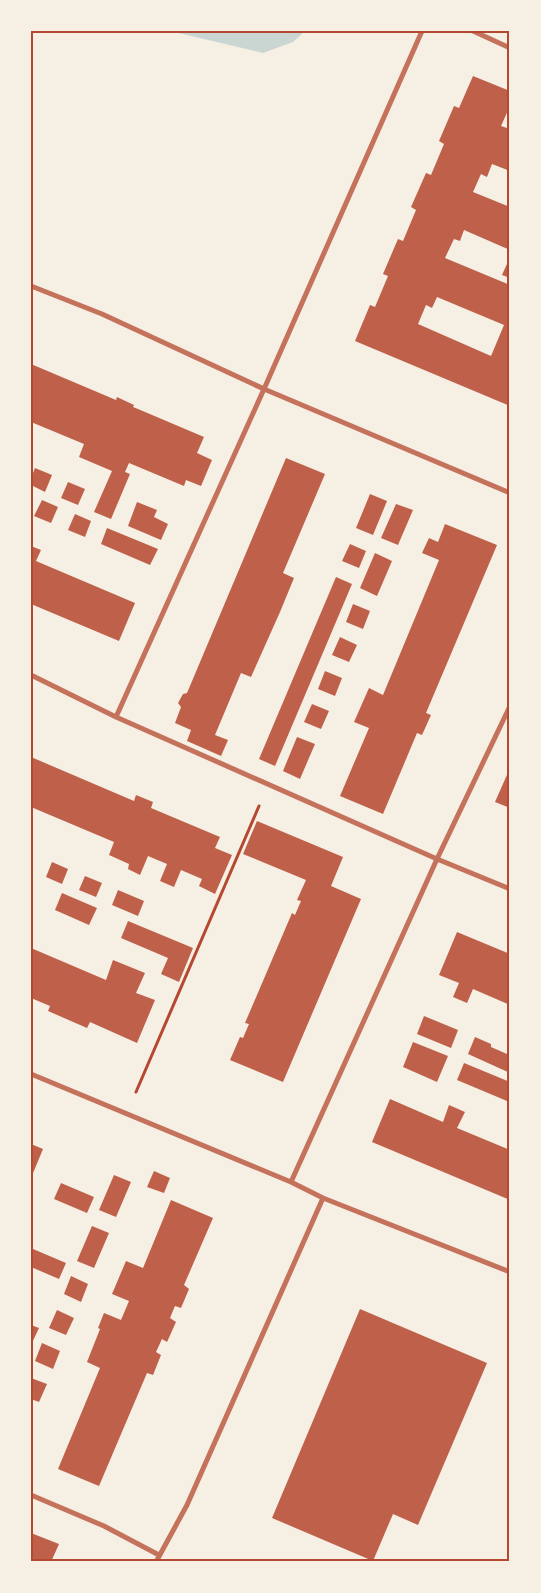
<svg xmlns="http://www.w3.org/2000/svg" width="541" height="1593" font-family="'Nunito Sans',sans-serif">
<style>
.water{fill:#c9d6d2}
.building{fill:#bf614a;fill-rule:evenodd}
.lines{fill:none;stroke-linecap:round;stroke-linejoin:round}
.path{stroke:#b5482f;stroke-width:3}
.minor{stroke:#c5725c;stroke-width:5}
.neatline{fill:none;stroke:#b5482f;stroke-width:2}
</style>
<rect width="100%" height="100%" fill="#f6efe4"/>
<path class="water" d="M170,31H305L293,42L263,53Z"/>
<path class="building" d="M473,76L510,91V106L501,126L510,129V171L492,164L487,177L481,174L473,192L510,207V250L464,230L460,241L454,239L445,258L510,285V406L355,341L370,305L375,307L388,276L383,274L398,239L403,241L416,210L411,207L426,173L431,175L444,144L439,141L454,106L459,108ZM437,297L504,325L491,356L418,324L426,305L432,308Z
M510,257V278L502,275Z
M31,364L116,400L117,397L134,405L133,407L138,409L204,437L197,453L212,460L201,486L186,480L184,486L129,463L125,472L130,474L111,519L94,512L112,471L79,457L84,444L31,422Z
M286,458L325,474L283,573L294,578L280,612L251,677L241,673L215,735L228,740L221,756L187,741L191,730L175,723L181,707L178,703L183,694L187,693Z
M35,468L52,475L45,492L31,485V478Z
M68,482L85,489L78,505L61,498Z
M370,494L387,501L373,535L356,528Z
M42,500L58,507L51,523L34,516Z
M137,502L157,510L154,517L168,524L161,540L128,526Z
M396,504L413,510L398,545L381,538Z
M75,514L91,521L85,537L68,530Z
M445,524L497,545L426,713L431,715L422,735L417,733L383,814L340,796L369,728L354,722L369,688L383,695L439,560L422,553L429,538L438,542Z
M107,528L158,549L150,565L101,544Z
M350,544L366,551L359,568L342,561Z
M31,546L41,550L36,561L135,603L119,641L31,604Z
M375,553L392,561L377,596L360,588Z
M336,577L352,584L275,766L259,759Z
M353,604L370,611L363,629L346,622Z
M340,637L357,645L349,662L332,655Z
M325,671L342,678L335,696L318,689Z
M312,704L329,711L321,729L304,722Z
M297,737L315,744L300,779L283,771Z
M31,757L134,801L136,795L153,802L151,808L220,837L215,848L232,855L215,894L199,886L202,879L181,870L174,887L160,881L167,864L148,856L140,875L128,869L129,864L109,855L114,842L31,807Z
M510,768V808L495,802Z
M257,821L343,857L331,886L361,899L283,1082L230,1060L240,1037L243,1038L249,1024L245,1023L292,913L295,915L301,901L297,900L306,880L243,854Z
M52,862L68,869L62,884L46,877Z
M85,876L102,883L96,897L79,890Z
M118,890L144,901L138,916L112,905Z
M62,893L97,908L89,925L55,910Z
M128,921L193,948L179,982L161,974L168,958L121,938Z
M457,932L510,954V1005L473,989L467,1003L453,997L459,983L439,975Z
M31,948L106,980L113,960L145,973L136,993L155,1000L137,1043L90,1022L87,1028L48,1011L50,1006L31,998Z
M424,1016L458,1030L451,1048L417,1034Z
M475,1037L491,1044V1047L507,1054L508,1051L510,1052V1073L468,1054Z
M413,1042L448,1056L437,1082L403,1067Z
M464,1063L510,1082V1095L507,1101L457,1080Z
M390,1099L443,1122L449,1105L465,1112L457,1128L510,1150V1200L372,1142Z
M31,1144L43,1149L31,1178Z
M154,1171L170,1178L164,1193L147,1187Z
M114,1175L131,1182L116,1217L99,1210Z
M61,1183L94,1197L87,1213L54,1199Z
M171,1200L213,1218L184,1285L189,1289L181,1308L175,1306L170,1318L176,1322L167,1342L162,1339L156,1352L161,1355L153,1375L147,1373L99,1486L58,1469L100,1368L87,1362L100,1329L98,1328L104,1313L121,1320L129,1301L112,1294L126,1261L143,1268Z
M92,1226L109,1233L94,1268L77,1261Z
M33,1249L66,1263L59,1279L31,1267V1253Z
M71,1276L88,1284L81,1302L64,1294Z
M360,1309L487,1363L418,1525L393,1514L373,1561L272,1518Z
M57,1310L74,1318L66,1335L49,1328Z
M31,1325L39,1328L31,1345Z
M42,1343L60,1351L53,1369L35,1361Z
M31,1378L47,1384L39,1402L31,1399Z
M31,1533L59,1544L51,1562H31Z"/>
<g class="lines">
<path class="path" d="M136,1092L259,806"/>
<path class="minor" d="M473,31L510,48
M31,286L102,314L264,389L510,493
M31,675L116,717L437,859L510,889
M116,717L264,389L422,31
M31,1074L291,1182L323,1198L510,1272
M291,1182L437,859L510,706
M31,1495L104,1526L159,1555
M156,1562L187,1505L323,1198"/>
</g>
<rect width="541" height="1593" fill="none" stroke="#f6efe4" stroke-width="65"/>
<rect x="32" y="32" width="476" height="1528" class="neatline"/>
</svg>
